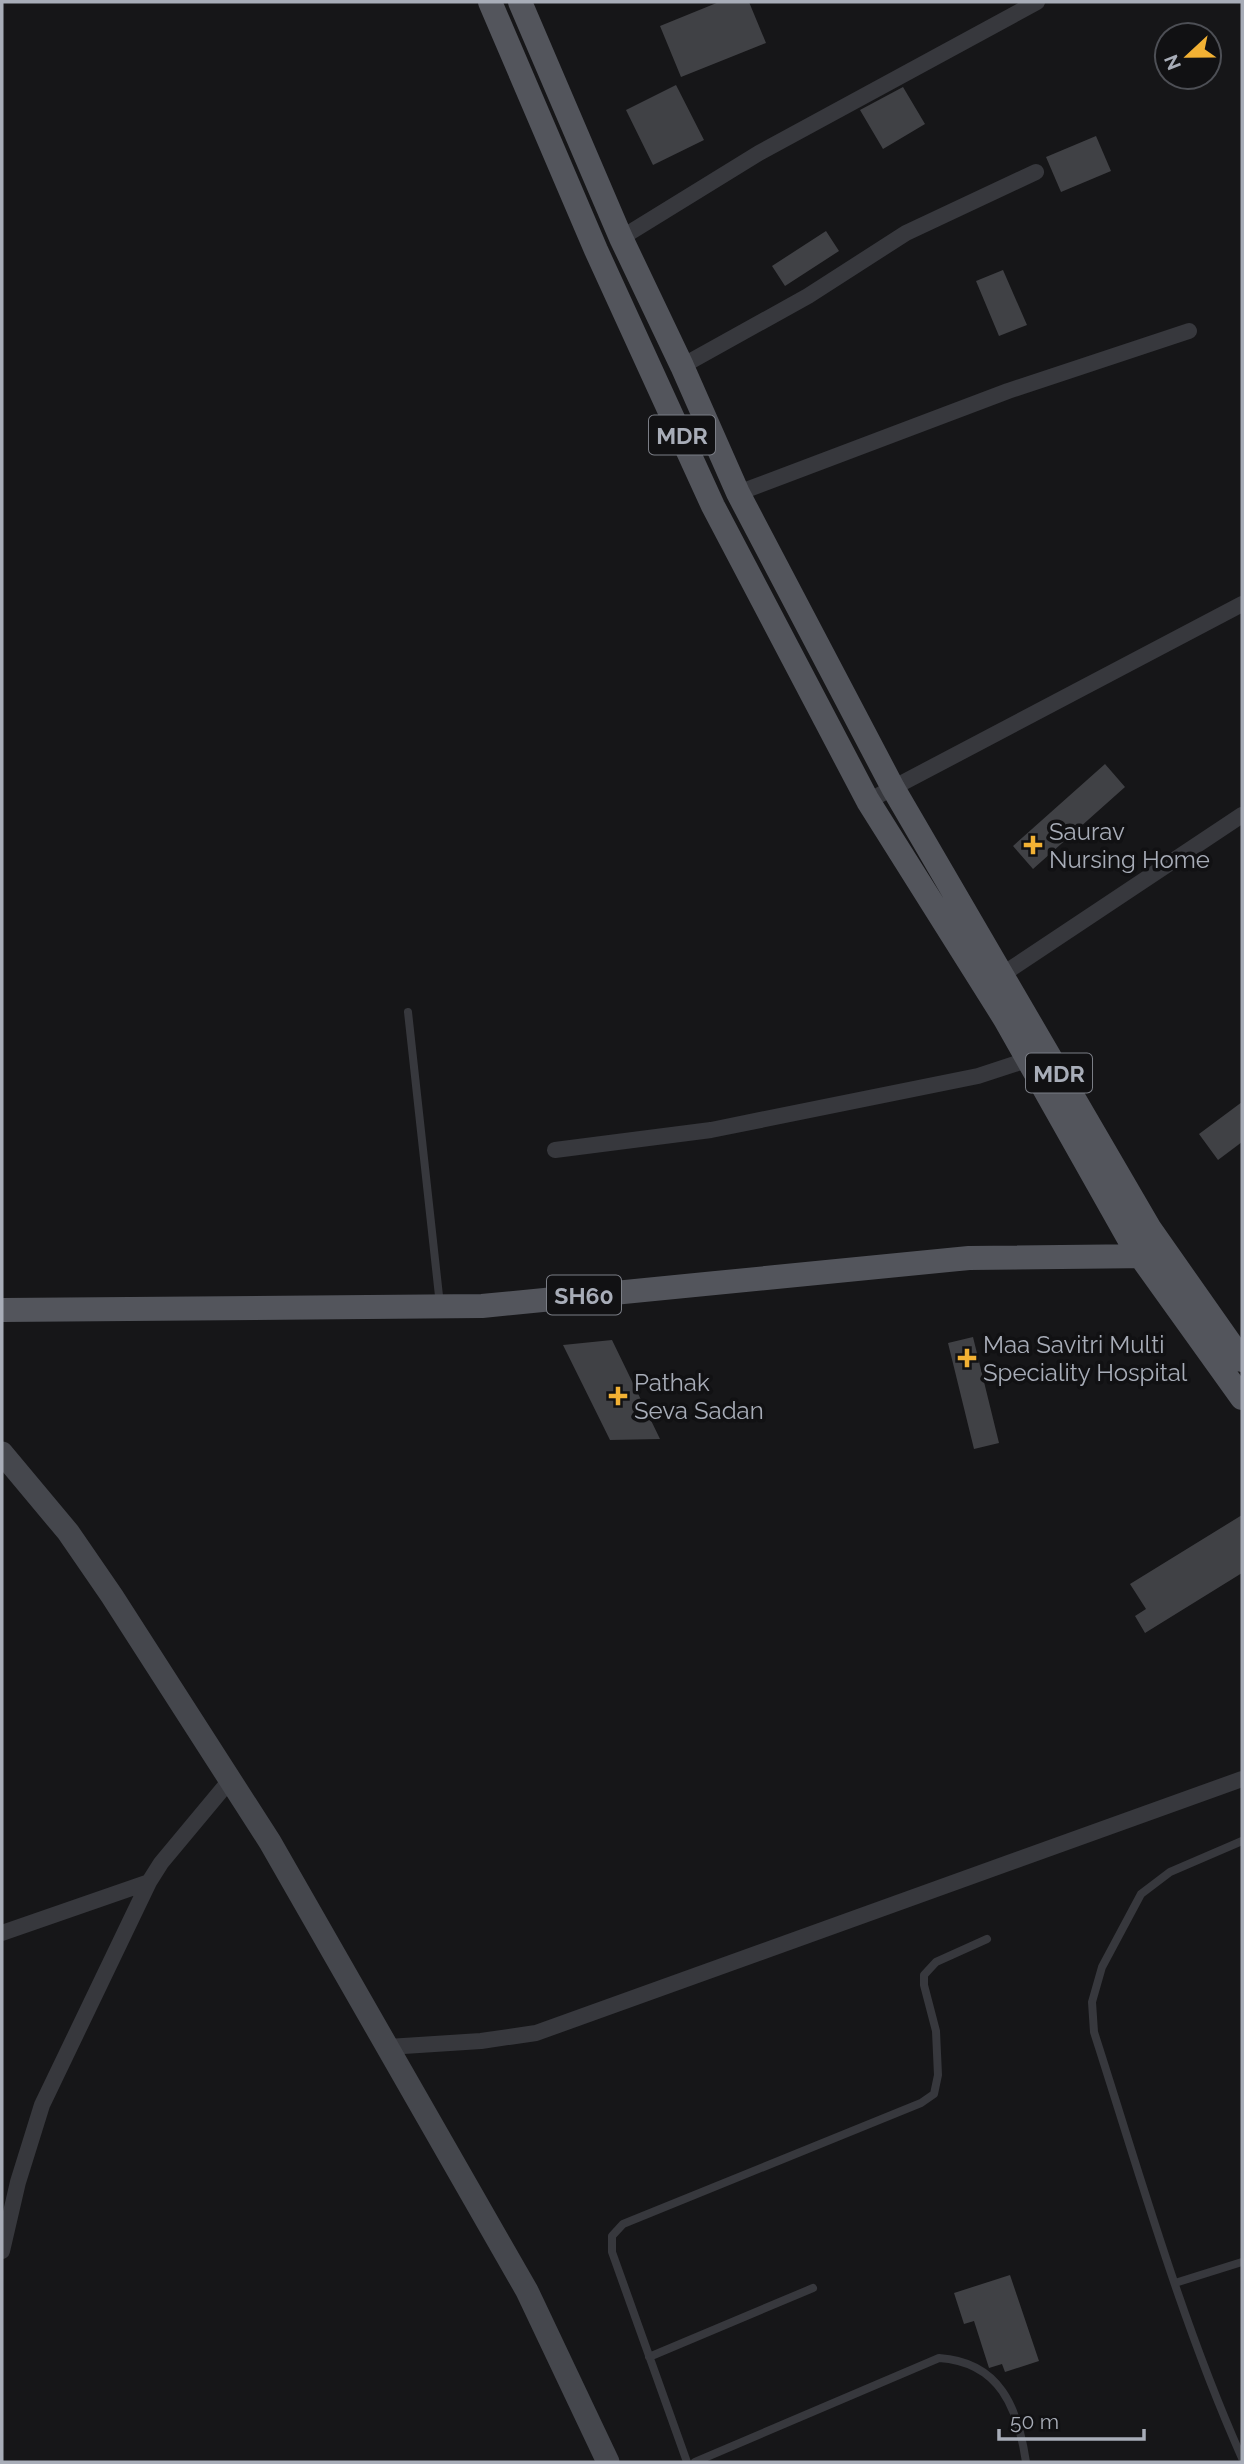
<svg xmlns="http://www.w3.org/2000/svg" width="1244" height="2464" font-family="Raleway,sans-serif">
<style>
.building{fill:#404145}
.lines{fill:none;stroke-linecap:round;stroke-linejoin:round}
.lane{stroke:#37383d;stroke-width:8}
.street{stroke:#37383d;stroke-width:16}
.secondary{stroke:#45474d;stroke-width:23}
.primary{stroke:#53555c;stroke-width:24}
.poi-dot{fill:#f2b134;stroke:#111113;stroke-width:2.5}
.labels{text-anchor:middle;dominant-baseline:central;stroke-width:7;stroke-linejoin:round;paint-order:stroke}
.shield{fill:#111113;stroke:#7b7e86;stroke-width:2}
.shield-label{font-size:23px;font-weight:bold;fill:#a8adb8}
.poi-label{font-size:24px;fill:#a8adb8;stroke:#111113;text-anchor:start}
</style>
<rect width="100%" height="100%" fill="#161618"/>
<path class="building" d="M719,2H749L766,43L681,77L660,26Z
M676,85L704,140L653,165L626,110Z
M903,87L925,124L883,149L860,110Z
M1096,136L1111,171L1061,192L1046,157Z
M826,231L839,251L785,286L772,266Z
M1003,270L1027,325L999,336L976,281Z
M1105,764L1125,787L1033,869L1013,846Z
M1242,1102V1142L1218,1160L1199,1134Z
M973,1337L999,1443L974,1449L948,1343Z
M612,1340L660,1439L610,1440L563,1345Z
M1242,1515V1573L1145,1633L1135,1616L1146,1609L1130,1584Z
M1010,2275L1039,2361L1005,2372L1002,2364L989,2368L974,2321L964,2324L954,2293Z"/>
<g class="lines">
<path class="lane" d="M408,1012L440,1305
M1242,1841L1170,1872L1141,1894L1102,1967L1092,2002L1094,2032C1140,2175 1181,2321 1242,2458
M1175,2283L1242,2262
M649,2357L813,2288
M687,2462L612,2252V2236L623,2224L921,2103L934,2094L938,2075L936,2031L924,1985V1975L936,1962L987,1939
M695,2462L939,2358C1000,2362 1018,2408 1026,2462"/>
<path class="street" d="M621,238L759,153L1037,2
M682,366L808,296L906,233L1036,172
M738,493L1008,391L1189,331
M868,801L1242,604
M1003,974L1242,815
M555,1150L711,1130L978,1076L1027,1060
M2,1933L149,1882
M388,2047L481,2041L536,2033L1242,1779
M2,2251L18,2182L42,2105L149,1882L161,1863L231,1779"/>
<path class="secondary" d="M2,1453L68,1532L112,1596L270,1842L527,2291L608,2462"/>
<path class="primary" d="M490,2L596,250L713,506L868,801L1005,1019L1133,1246L1242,1398
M520,2L621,238L682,366L738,493L893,788L1150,1229L1242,1360
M2,1310L482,1306L969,1258L1151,1256"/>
</g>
<g class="poi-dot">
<path d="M1029.5 834.5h7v7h7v7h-7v7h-7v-7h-7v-7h7z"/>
<path d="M963.5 1347.5h7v7h7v7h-7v7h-7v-7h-7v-7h7z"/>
<path d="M614.5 1385.5h7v7h7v7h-7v7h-7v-7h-7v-7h7z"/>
</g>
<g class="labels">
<g class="shield">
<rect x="649" y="415.5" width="66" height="39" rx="5"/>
<rect x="1026" y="1053.5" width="66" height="39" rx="5"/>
<rect x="547" y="1275.5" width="74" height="39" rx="5"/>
</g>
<g class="shield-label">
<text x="682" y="435">MDR</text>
<text x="1059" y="1073">MDR</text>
<text x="584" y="1295">SH60</text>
</g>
<g class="poi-label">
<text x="1049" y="831">Saurav<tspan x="1049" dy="28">Nursing Home</tspan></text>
<text x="983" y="1344">Maa Savitri Multi<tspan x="983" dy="28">Speciality Hospital</tspan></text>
<text x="634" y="1382">Pathak<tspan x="634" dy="28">Seva Sadan</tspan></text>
</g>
</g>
<rect width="1244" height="2464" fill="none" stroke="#a8adb8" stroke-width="7"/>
<g transform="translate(1188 56) rotate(248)"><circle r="33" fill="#111113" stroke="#4d4f55" stroke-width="2"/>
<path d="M0-5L12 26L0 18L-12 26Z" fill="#f2b134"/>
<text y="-10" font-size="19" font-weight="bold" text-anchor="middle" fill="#a8adb8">N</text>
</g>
<path d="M999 2429v10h145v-10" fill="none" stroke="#a8adb8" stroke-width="3.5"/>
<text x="1010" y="2429" font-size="21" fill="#a8adb8" stroke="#111113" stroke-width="5" paint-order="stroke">50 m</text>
</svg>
